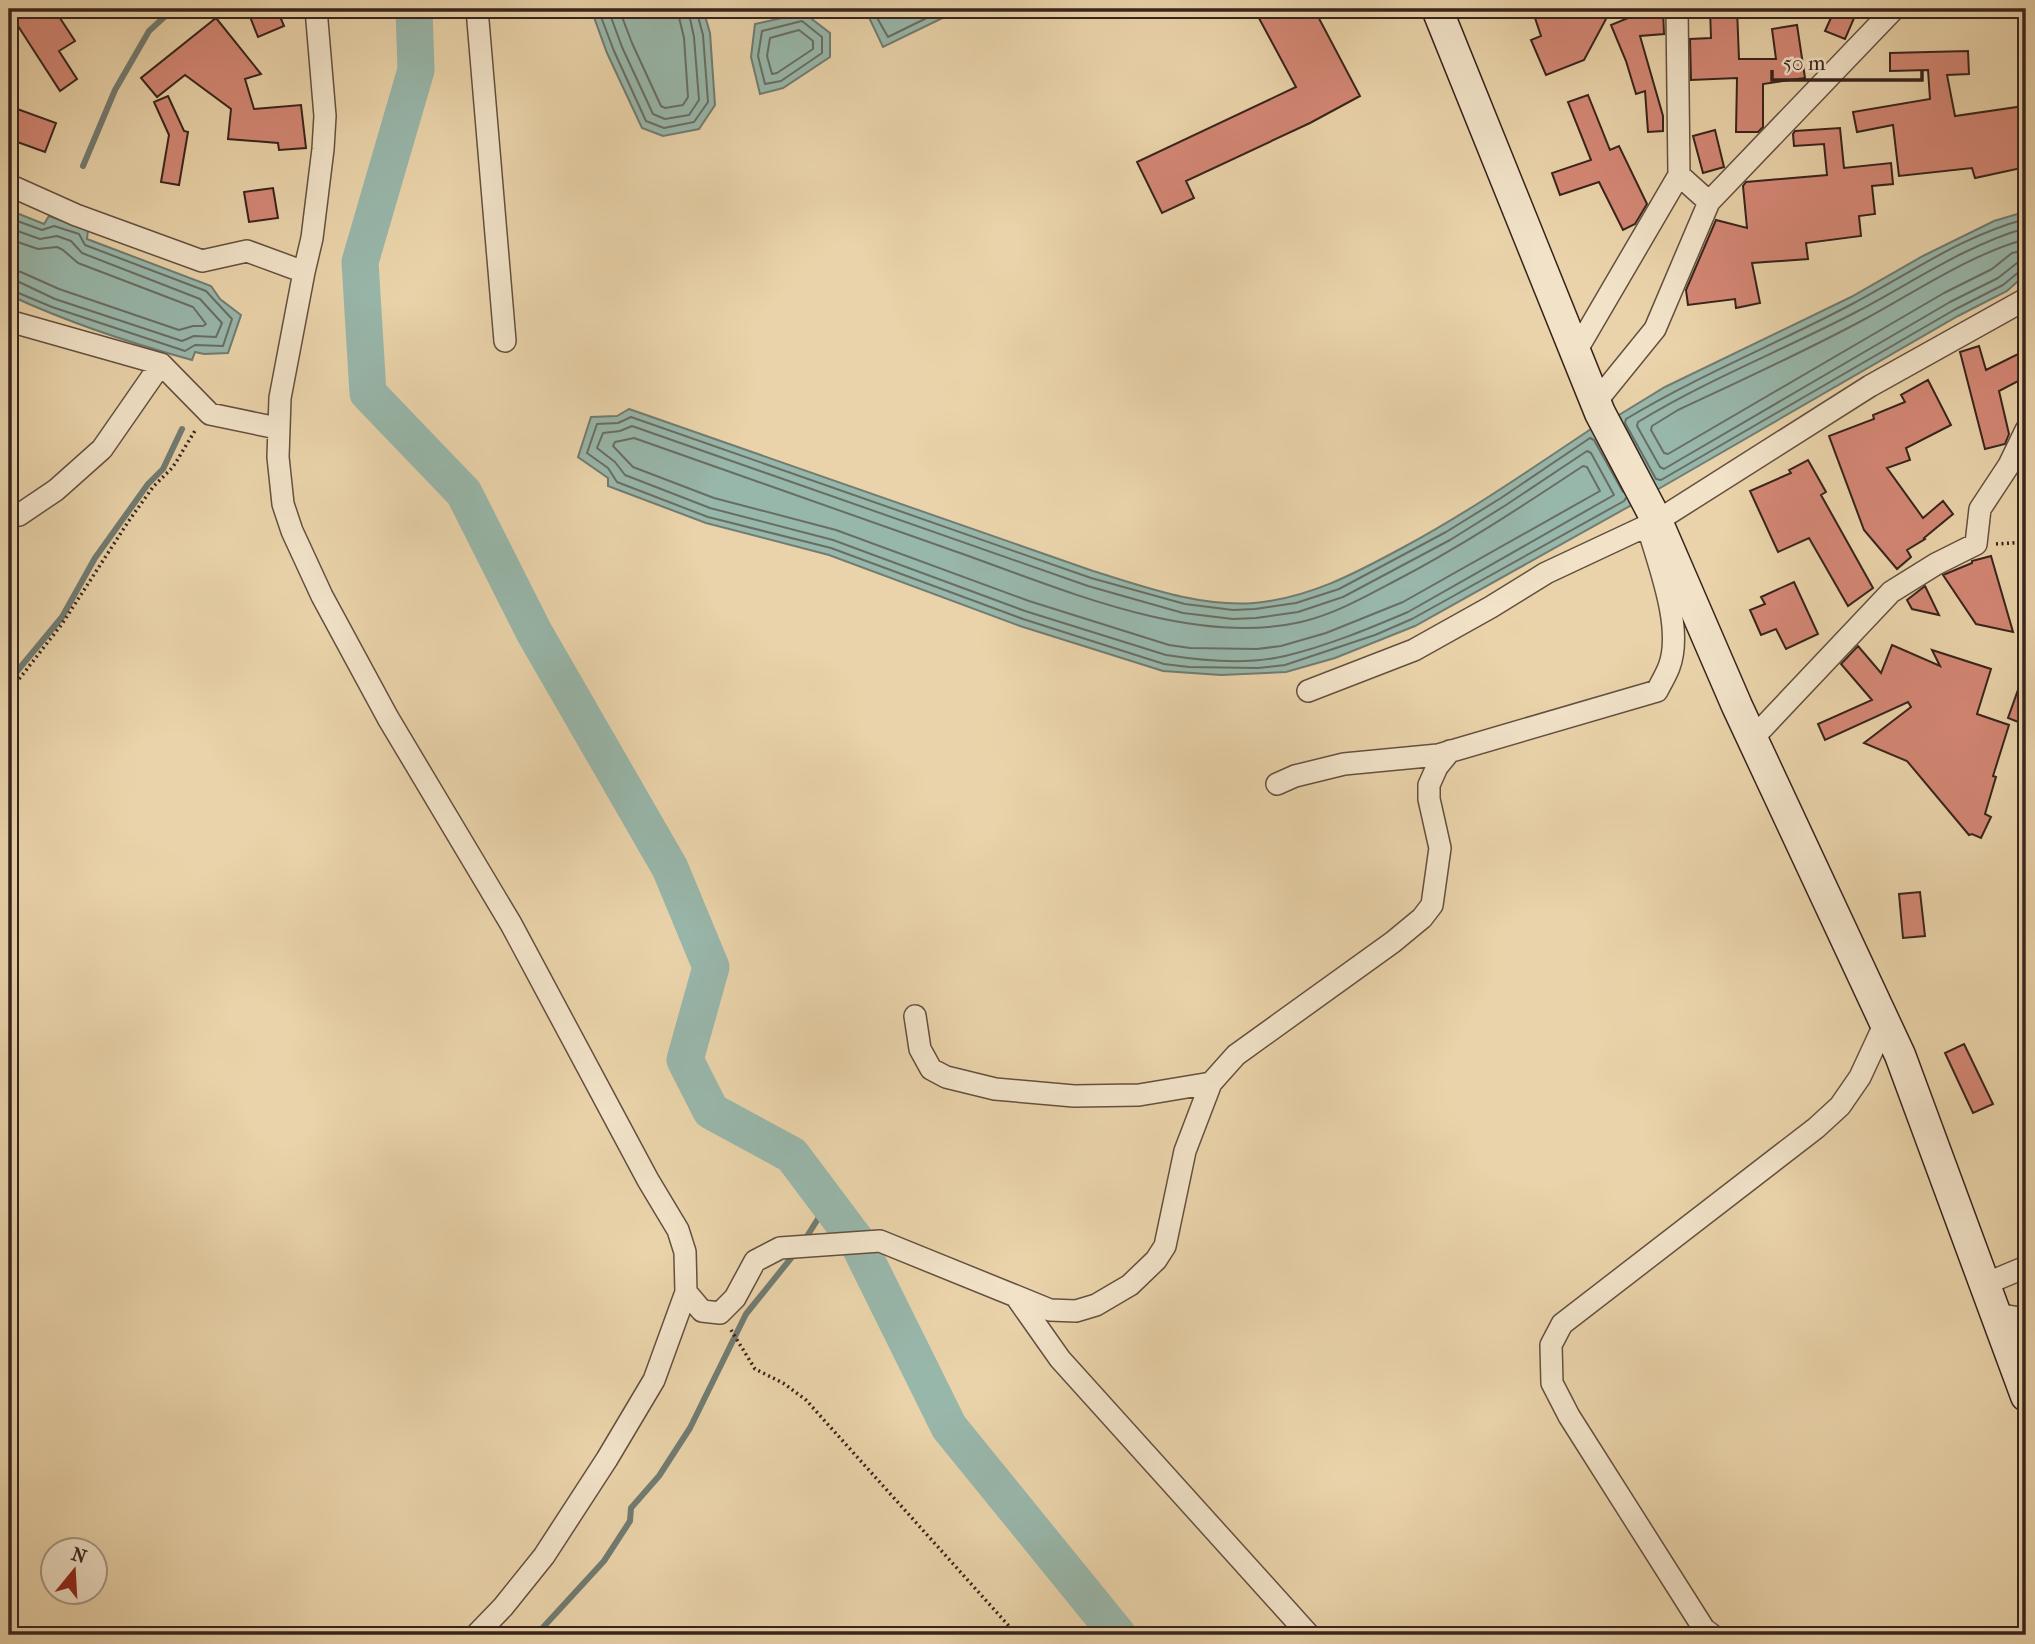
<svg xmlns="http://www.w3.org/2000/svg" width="2035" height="1644" font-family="'IM FELL French Canon',serif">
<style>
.water{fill:#98b7ab;stroke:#717c72;stroke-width:2}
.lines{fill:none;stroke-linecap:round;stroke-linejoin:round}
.shore{stroke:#686e64;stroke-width:2}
.stream{stroke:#717c72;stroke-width:6}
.river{stroke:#98b7ab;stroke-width:37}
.building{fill:#d48775;stroke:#37241c;stroke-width:2}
.street-casing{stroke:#645040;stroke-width:24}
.secondary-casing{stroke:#37241c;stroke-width:33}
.path{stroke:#37241c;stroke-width:3.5;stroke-dasharray:2 3.5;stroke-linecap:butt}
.street{stroke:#f1e2c8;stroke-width:21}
.secondary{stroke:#f1e2c8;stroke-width:30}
</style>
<rect width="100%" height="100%" fill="#ead3aa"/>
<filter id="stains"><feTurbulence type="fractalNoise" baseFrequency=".00286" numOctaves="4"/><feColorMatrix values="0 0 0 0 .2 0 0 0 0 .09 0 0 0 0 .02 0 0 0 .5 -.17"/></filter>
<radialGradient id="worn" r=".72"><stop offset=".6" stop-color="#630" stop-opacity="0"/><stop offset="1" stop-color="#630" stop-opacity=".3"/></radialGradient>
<path class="water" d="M591,9H703L710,33L715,105L699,129L663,136L642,128L607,53Z
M865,9H961L883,47Z
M804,13L830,33V57L783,88L760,94L751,57L755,24Z
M9,210L44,224L49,216L88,230L87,239L211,286L220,299L241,315L228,353L204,354L195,352L192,360C130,343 67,322 9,295Z
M2024,212L2026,213V274L2007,291L1958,316L1655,491L1614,418L1665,387L1851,297L1923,256L1994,221Z
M629,409L1093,571C1145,587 1199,607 1254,603C1309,598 1354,574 1402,548C1469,512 1531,469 1594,427L1637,502L1415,626L1335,658L1286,672L1221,675L1163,671L1020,626L829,555L706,523L608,486V478L578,457L591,417L617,416Z"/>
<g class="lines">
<path class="shore" d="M598,9L614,51L646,121L664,128L694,122L708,102L703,35L696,9
M608,9L622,47L653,114L665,119L689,115L699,100L694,37L688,9
M619,9L632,43L661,106L665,108L683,105L688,97L684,38L677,9
M872,9L888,37L945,9
M802,21L822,37V53L781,81L765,84L758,56L762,31Z
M799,30L813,41V49L777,73L772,74L767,56L770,38Z
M9,218L42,230L54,226L79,234L85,245L206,291L232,319L223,346L195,345L185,351L52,307L9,289
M2026,219C1964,235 1910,273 1854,303C1779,343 1699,375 1626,419L1625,423L1656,479L1661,480L1954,310L2003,285L2020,271L2026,270
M9,228L40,239L57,236L71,241L82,253L200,299L222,323L216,337L194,336L182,341L55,299L17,281L9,280
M2026,228C1966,245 1913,282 1858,311C1786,349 1708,379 1638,422L1637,426L1660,467L1664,469L1950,302L1998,278L2017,263L2026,261
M9,239L38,249L57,247L63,250L78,263L193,307L206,324L203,326H193L179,330L59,289L21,272L9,270
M2026,239C1969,255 1917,291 1865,319C1804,352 1740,381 1678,410L1652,426L1651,430L1664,453L1668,454L1944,293L1992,269L2012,253L2026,250
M632,426L1088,586L1183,613L1233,619L1256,618L1298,612L1343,597L1450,540L1506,505L1587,451L1591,453L1614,495L1408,612C1368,629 1327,646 1285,656C1248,665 1204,661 1166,655L1025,611L833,540L710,508L625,475L615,462L597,448L603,433L620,431Z
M634,438C737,474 840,511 943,547C1051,584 1187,648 1301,622C1334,614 1363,598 1393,582C1459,548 1521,507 1583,466L1587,467L1600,491L1403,602L1326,633L1281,646L1257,649L1190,648L1169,645L1029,601L836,530L714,498L633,467L613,446L615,442Z
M1623,492L1594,440L1590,438L1501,498L1446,532L1339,589L1296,603L1255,609L1233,610L1185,604L1091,578L631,417L618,423L597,424L587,453L608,468L617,482L708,517L831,548L1023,619L1164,664L1189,667L1258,668L1285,665L1375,635L1412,619L1624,501L1626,498"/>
<path class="stream" d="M83,166L115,90L149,31L173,9
M9,681L62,617L95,558L148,484L163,469L182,429
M804,1241L828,1203
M536,1635L604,1561L630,1521L631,1508L659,1476L690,1428L746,1314L796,1252"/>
<path class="river" d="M414,9L416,70L360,262L368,393L464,493L534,632L670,868L711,967L685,1060L711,1111L792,1155L858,1243L949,1427L1118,1635"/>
</g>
<path class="building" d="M9,9H54L75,41L59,51L77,79L60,91L9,12Z
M247,9H277L284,26L258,37Z
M1254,9H1314L1360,96L1310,123L1186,181L1194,198L1162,213L1137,162L1296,87Z
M1532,9H1587L1606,19L1584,60L1546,75L1531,40L1541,36Z
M1640,9H1663L1664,34L1640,36L1663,116V131L1648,132L1645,91L1636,94L1626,61L1611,25L1640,13Z
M1710,9H1737L1739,59H1776L1772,29L1797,25L1805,78L1763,84V127L1758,132H1736L1737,78L1691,80L1690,39L1711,38Z
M1835,9H1858L1845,39L1825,31Z
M216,18L261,74L245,79L254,109L301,105L306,148L279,150L278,143L228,139L231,109L185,75L157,97L141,78Z
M1968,51L1969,74L1947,75L1955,116L2024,106L2026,167L1975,178L1972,168L1899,176L1893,125L1857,132L1853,112L1930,99L1928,70L1890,71V53Z
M1588,95L1610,150L1619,146L1647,204L1635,224L1623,230L1599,182L1560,195L1552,173L1591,160L1568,102Z
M168,96L184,131L188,132L179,185L161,182L169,135L154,102Z
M9,106L56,123L45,152L9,139Z
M1840,128L1844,168L1891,163L1893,184L1872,186L1875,214L1859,216L1861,236L1806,243L1808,259L1752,263L1760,303L1736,308L1735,299L1688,305L1686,290L1716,220L1747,228L1743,186L1746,182L1827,175L1824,144L1794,146L1793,134L1795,131Z
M1715,130L1724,167L1703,173L1693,136Z
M273,188L278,218L249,222L244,192Z
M1979,346L1986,370L2026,350V377L1999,391L2009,434L2005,444L1985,449L1960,352Z
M1928,380L1951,425L1906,448L1910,460L1887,468L1923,518L1943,501L1953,514L1924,538L1925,539L1907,550L1911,557L1897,569L1864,530L1829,436L1874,419L1873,415L1905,402L1901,395Z
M1808,460L1826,492L1821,495L1873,588L1848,606L1809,538L1778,552L1750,491L1791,473L1789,470Z
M1991,556L2013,632L1976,624L1943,575L1972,563V561Z
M1794,582L1818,634L1786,649L1776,629L1761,635L1750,610L1765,604L1761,597Z
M1925,586L1939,615L1912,609L1907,600Z
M1892,645L1940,666L1932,650L1991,669L1977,714L2009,725L1993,776L1996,777L1985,814L1991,817L1981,838L1972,834L1969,835L1907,761L1864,743L1911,707L1908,702L1825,740L1818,724L1872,700L1841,664L1858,646L1881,673Z
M2024,673H2026V725L2008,718Z
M1920,892L1925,936L1903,938L1899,894Z
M1964,1044L1993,1104L1973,1113L1945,1053Z"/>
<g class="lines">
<g class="street-casing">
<path id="street" d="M316,9L325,116L323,149L312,238L304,272L280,398L278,457L283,504L292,531L322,596L388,718L511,924L648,1180L678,1230L685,1252L686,1292L654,1380L607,1459L544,1556L503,1607L476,1635
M477,9L505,341
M1679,175L1709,202
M9,185L76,215L202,261L247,251L304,272
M9,321L161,364L210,414L277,428
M1575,353L1679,175L1677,9
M1595,403L1655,329L1709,202L1894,9
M9,516L19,515L56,490L102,449L161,364
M1308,691L1414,650L1491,607L1546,573L1657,521L1870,386L2026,299
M1753,738L1891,592L1936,564L1976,544L1980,509L2009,465L2026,430
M1277,784L1295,776L1344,764L1438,755L1657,691C1661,683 1666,675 1669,667C1683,630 1661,571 1650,534
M915,1016L920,1049L931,1069L946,1077L995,1089L1074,1096L1139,1095L1211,1083L1236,1055L1393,942L1422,918L1432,905L1440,848L1429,799V785L1437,767L1450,751
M1985,1284L2026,1267
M686,1292L702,1311L720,1313L735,1298L755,1261L780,1248L880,1241L1050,1310L1076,1311L1096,1305L1130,1285L1156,1260L1165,1246L1185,1151L1211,1083
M1017,1298L1060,1359L1309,1635
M1996,1314L2026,1319
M1712,1635L1704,1629L1569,1416L1552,1383L1551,1345L1562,1324L1816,1128L1840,1106L1860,1077L1885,1023"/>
</g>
<g class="secondary-casing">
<path id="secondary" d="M1437,9L1600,413L1657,521L1737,706L1900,1055L2026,1396"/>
</g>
<path class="path" d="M1996,544L2026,542
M9,692L62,624L128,522L153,487L173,467L196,429
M731,1330L755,1369L783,1383L806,1400L1017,1635"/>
<use href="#street" class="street"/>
<use href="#secondary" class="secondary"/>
</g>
<rect width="2035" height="1644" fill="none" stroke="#ead3aa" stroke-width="35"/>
<rect x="10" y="10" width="2014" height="1623" fill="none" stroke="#37241c" stroke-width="3.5"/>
<rect x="18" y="18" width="2000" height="1609" fill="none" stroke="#37241c" stroke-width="2"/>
<g transform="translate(74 1571) rotate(18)"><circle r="33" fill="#f1e2c8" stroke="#a79683" stroke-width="2"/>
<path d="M0-5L12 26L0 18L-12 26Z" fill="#8f2418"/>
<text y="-10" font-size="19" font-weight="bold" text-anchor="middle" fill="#37241c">N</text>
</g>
<path d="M1772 70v10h150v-10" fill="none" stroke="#37241c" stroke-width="3.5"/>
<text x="1783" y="70" font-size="21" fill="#37241c" stroke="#f1e2c8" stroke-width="5" paint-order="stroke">50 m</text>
<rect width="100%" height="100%" filter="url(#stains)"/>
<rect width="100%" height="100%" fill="url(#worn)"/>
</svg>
